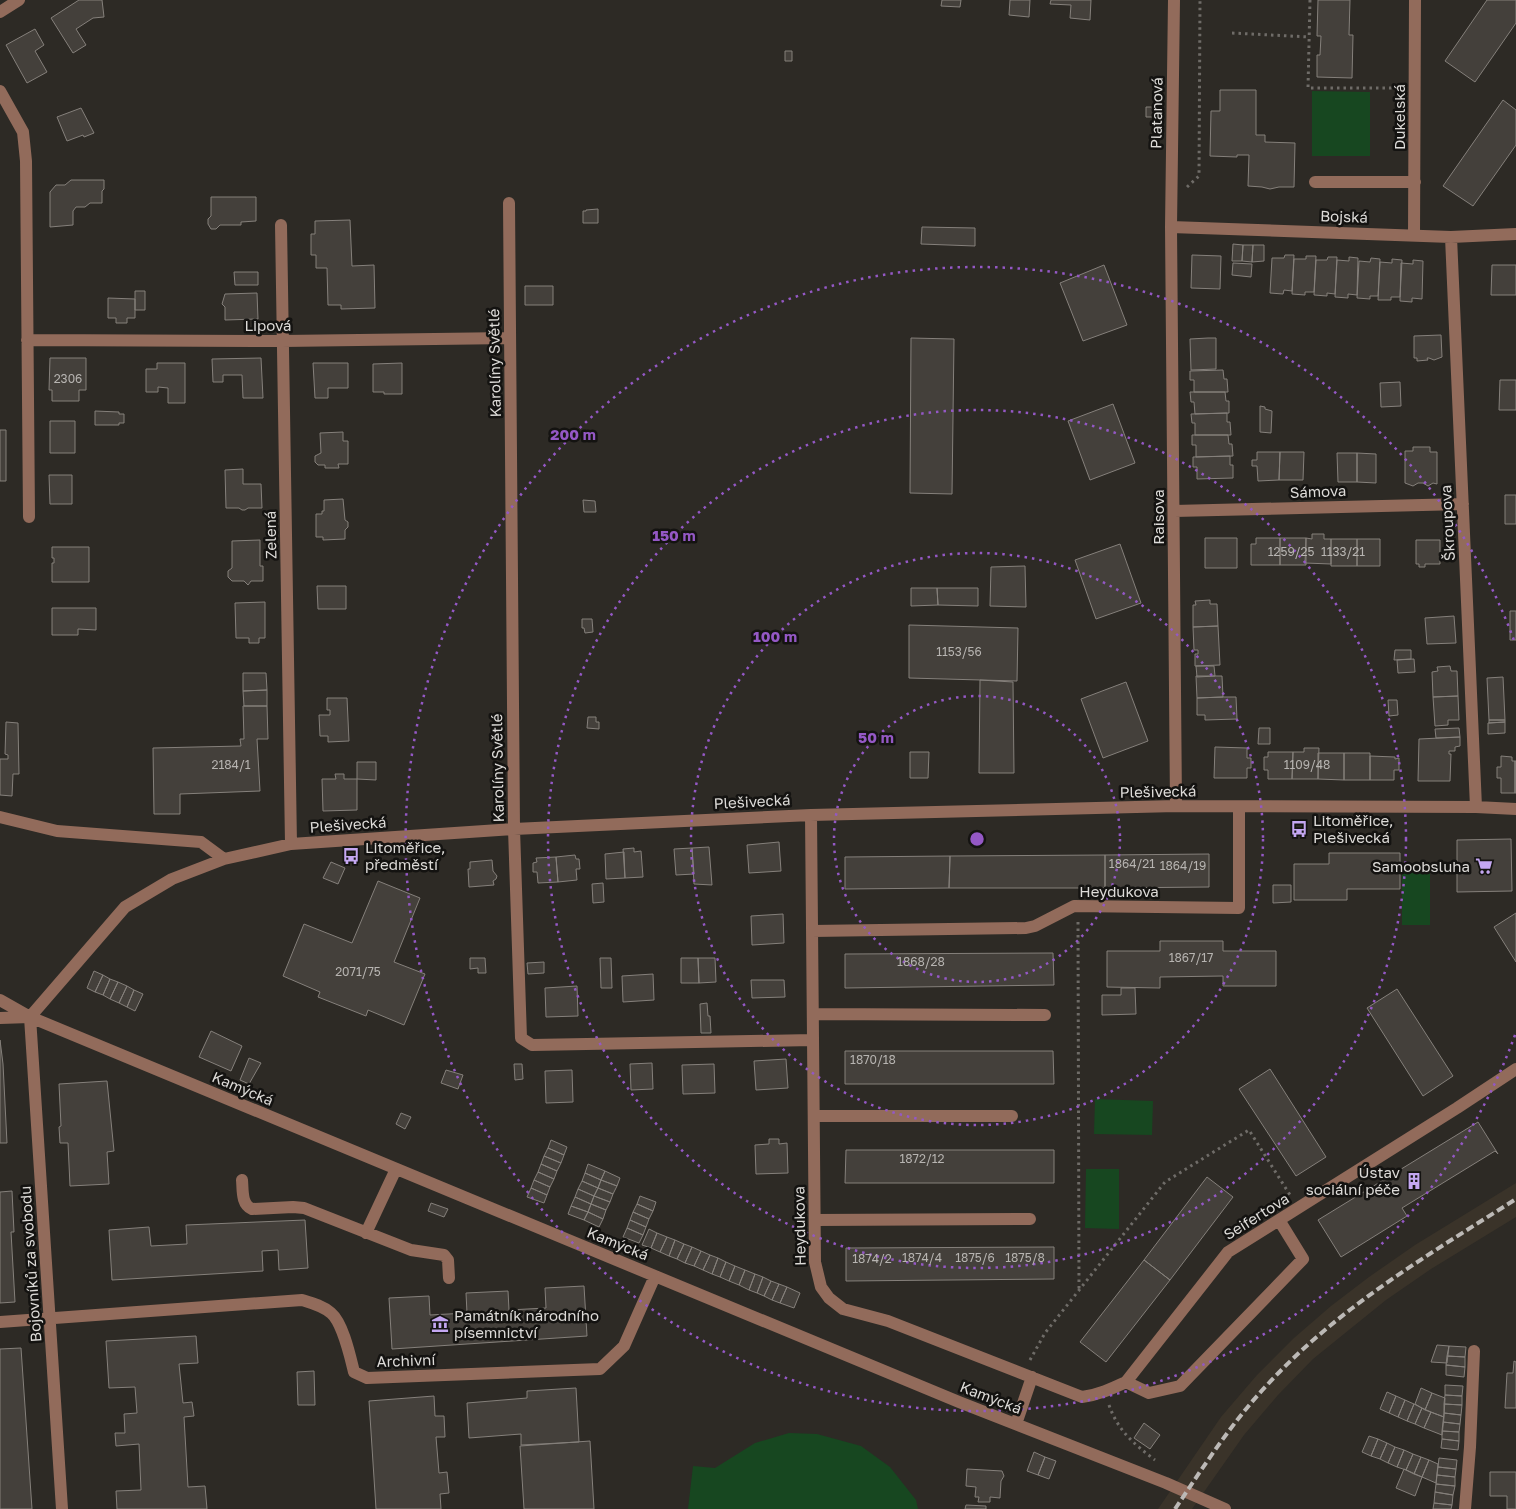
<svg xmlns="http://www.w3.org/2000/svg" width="1516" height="1509" font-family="'Golos Text',sans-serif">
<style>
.built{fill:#3a3329}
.green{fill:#174720}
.building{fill:#44403b;stroke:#85807b}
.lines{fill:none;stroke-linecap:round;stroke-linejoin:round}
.path{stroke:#6f6c68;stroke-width:3;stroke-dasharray:2.5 4;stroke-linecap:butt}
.minor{stroke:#926b5b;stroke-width:12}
.rail{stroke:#bcb9b6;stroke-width:4;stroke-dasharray:8 4;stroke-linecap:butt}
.ring{fill:none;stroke:#9458c5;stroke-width:2.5;stroke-dasharray:2.5 5}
.labels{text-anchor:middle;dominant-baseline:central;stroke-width:5;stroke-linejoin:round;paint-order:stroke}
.number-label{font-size:12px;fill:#b7b4b1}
.street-label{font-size:15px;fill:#dddbd8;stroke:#141311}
.poi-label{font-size:15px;fill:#dddbd8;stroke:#141311;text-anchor:start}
.centre{fill:#9458c5;stroke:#141311;stroke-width:2.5}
.ring-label{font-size:15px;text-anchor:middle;font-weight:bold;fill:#9458c5;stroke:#141311;stroke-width:5;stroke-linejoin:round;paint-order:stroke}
</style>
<rect width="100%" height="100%" fill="#2d2a25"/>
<path class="built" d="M1516,1183V1217L1431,1269L1386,1300L1313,1359L1278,1395L1244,1435L1192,1509H1158L1221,1417L1257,1375L1294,1338L1331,1306L1369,1277L1415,1245Z"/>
<path class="green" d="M1312,91L1370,92V156H1312Z
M1402,870H1430V925H1402Z
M1095,1099L1153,1101L1152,1135L1094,1134Z
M1086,1169H1119V1229L1085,1228Z
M789,1433L817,1434L861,1446L890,1467L916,1500L918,1509H688L693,1466L715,1468L755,1443Z"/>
<path class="building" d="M79,0H102L104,17L93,18L76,29L86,45L73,53L51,18Z
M942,0H961L960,7L941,6Z
M1010,0H1030L1029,17L1009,15Z
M1051,0H1091L1090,20L1070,18L1071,5L1050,4Z
M1318,0H1350L1349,35H1353L1352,78L1317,77V55H1320L1321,36H1317Z
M1487,0H1516V23L1475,82L1445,61Z
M35,29L44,45L35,51L47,72L27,83L6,45Z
M785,51H792V61H785Z
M1220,90H1256V135H1265V142L1295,143L1294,187H1279L1270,189L1262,187L1248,186L1249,155H1237V157L1210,156L1211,111H1220Z
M1503,100L1516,110V145L1473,206L1443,186Z
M1146,107H1154L1153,117H1146Z
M81,108L94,133L84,137L83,135L67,141L57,117Z
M71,180H104V189L102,191V203H90L85,207H76L73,211V225L50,227V192L56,185H65Z
M211,197H256V221L241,222V225H220L216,229H211L208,224V219L211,216Z
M598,209V223H583V211H586V210Z
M350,220L352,266L374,265L375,308L341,309V305H328L327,268H316V255H311V234H315V221Z
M922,227L975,228V246L921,244Z
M1233,244L1243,245L1242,261H1232Z
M1243,245H1253L1252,262L1242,261Z
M1253,245H1264V261L1252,262Z
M1192,255L1221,256L1220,289L1191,288Z
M1285,255H1294L1292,291L1284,290L1283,294L1270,293L1272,258H1284Z
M1306,256H1316L1314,292H1305V295L1292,294L1294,259H1306Z
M1328,257H1337L1335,294L1327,293V296L1314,295L1316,260H1327Z
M1349,257L1358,258L1357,295L1348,294V298L1335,297L1337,260L1349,261Z
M1371,258L1380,259L1378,296H1370V299L1357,298L1359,261L1370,262Z
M1392,259L1402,260L1400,297H1391V300H1378L1380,262L1392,263Z
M1413,260L1423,261L1422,299L1412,298V302L1400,301L1401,263L1413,264Z
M1233,263L1252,264L1251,277L1232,275Z
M1104,265L1127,325L1083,341L1060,283Z
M1492,265H1516V295H1491Z
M234,272H258V285H235Z
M525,286H553V305H525Z
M135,291H145V310H135Z
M257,293L258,319L225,320V307L222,304L225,294Z
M108,298L135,299V318H127V323H116V318H108Z
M1441,335L1442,357L1434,360L1429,358H1427L1428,360L1417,361V358H1414V336Z
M911,338L954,339L952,494L910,493Z
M1208,338H1216V369L1191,370L1190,339Z
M50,358H86V390H79V401H52V390H49Z
M261,358L263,398H243L242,375H223V382H213L212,359Z
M157,363H185V403H168V388L158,387V392H146V369H157Z
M313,363H348V388H328V398H315Z
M402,363V394H384V392H373V364Z
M1223,370L1224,379H1227L1228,392H1194V380H1190V371Z
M1500,380H1516V410H1499Z
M1400,382L1401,406L1381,407L1380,383Z
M1190,392H1225L1226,401H1229V413L1195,414L1194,402H1191Z
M1113,404L1135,463L1090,480L1068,421Z
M1260,406L1265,407V409L1272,411L1271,433L1260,432Z
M95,411L119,412V414H124V423H119V425H95Z
M1227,413V422H1230L1231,435H1195V423H1192L1191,414Z
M50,421H75V453H50Z
M0,430H6V481H0Z
M343,432V441H348V464H338L339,468H325V465H318L315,462V456L321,453L320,433Z
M1192,435H1228L1229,444H1232L1233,456L1196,457V445H1192Z
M1413,447H1430V452H1437V484L1433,483L1428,486L1423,483H1418L1413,486L1405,483V451H1413Z
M1257,452H1280L1279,480L1258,481L1257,466H1252V460H1257Z
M1280,452H1304L1303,480H1279Z
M1337,453H1357V482H1338Z
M1357,453L1376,454V483L1357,482Z
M1230,456V465H1233V478L1197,479V467H1193V457Z
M243,469V484H261L262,508H248L245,510H242L239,508H226L225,470Z
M49,475H72V504H50Z
M1505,495H1516V524H1505Z
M343,499L345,520L348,522V527L345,530V539L323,540V537H316V514H322V511H324V500Z
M583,500L595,501L596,512H584Z
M1312,534H1324V539H1331V564L1305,563L1306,538L1312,539Z
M1205,538H1237V568H1205Z
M1256,538H1280V565H1251V544H1256Z
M1280,538H1306V565H1280Z
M1331,539H1357V566H1331Z
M1357,539H1380V566H1357Z
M260,540V566H263V581H251L248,585L244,581H232L228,577V571L232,568V541Z
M1416,540H1440V564H1425V567H1419V564H1416Z
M1120,544L1141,603L1096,619L1075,560Z
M52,547H89V582H52V563H54V558H52Z
M1025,566L1026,607L990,606L991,567Z
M317,586H346V609H318Z
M911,588H937L938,605L911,606Z
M937,588H978V606L938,605Z
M1210,600V604H1217L1218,626L1193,627V605H1196L1195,601Z
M265,602V638H259V643H249V638H236L235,603Z
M52,608H96V630L78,629V635H52Z
M1510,611H1516V640H1510Z
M1454,616L1456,643L1427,644L1425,618Z
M582,619H592L593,632L585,633L584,628H582Z
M909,625L1018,628L1017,681L909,678Z
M1218,626L1220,665L1195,666V654H1198V650H1194L1193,627Z
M1395,650H1411V659L1394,660Z
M1414,659L1415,672L1398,673L1397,660Z
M1196,666H1214L1215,676L1197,677Z
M1450,666L1451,671H1457L1458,696L1433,697L1432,672L1438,671L1437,667Z
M243,673H266L267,690L243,691Z
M1196,676H1222L1223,697L1197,698Z
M1503,677L1505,720H1489L1487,678Z
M980,680L1013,682L1014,773H979Z
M1126,682L1148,741L1103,758L1081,699Z
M267,690V706H244L243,691Z
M1458,696L1459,720H1448V725L1435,726L1433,697Z
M1223,697H1236L1237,719L1205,720V715H1197V698Z
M327,698H347L349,741L328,742V736H320L319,715H330V710H327Z
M1388,700H1397L1398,715L1389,716Z
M243,706H267L268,739H257L260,791L180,794V814H154L153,748L241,746L240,739H244Z
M588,717H596V722H599V729L587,728Z
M1489,720H1505V722L1489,723Z
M6,722L18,723L19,774H13L12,796L0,795V759H8V755L5,754Z
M1505,722V733L1488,734V723Z
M1259,728H1270V744H1258Z
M1459,728L1460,737L1436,738L1435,729Z
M1460,737V746L1455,747V751H1449V754H1451L1450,781H1418L1419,739Z
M1215,747L1247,748V758H1251V768H1247V778H1214Z
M1304,748H1319L1318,779H1292L1293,752H1304Z
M910,752H929L928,778H910Z
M1268,752H1293L1292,779H1268V770H1264V757H1268Z
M1318,753H1344V780L1318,779Z
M1344,753H1370V780H1344Z
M1370,756L1395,757V759L1399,758V770H1394V780H1370Z
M1501,756L1512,757V761H1515V793H1501V778H1497V767H1501Z
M1515,761H1516V793H1515Z
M357,762H376V780L357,779Z
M335,774H344V779H357V810L323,811L322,779H336Z
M1511,839L1512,891L1457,892V840Z
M779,842L781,871L749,873L747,845Z
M709,847L712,885L694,884L692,848Z
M634,848V852L641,851L643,877L625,878L623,849Z
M692,848L694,874L676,875L674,849Z
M624,852L625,878L606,879L605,854Z
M1329,853H1400V889H1347V900H1294V864H1329Z
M1209,854V887L1105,888V855Z
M575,855L576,859H579L580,869H576L577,880L558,882L556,857Z
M1105,855V888H949L950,856Z
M950,856L949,888L845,889V857Z
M556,857L558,882L538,883L537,872H533V863L537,862L536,858Z
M492,860L493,871L497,876L496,879L493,881L494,885L469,887L468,869H470V862Z
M331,862L345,868L338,884L323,878Z
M378,881L420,898L394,962L425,974L404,1025L368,1010L366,1016L318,997L320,992L283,976L304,924L352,943Z
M603,883L604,902L593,903L592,884Z
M1273,885H1291V902L1273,903Z
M1516,913V962L1494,927Z
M783,914L784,943L752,945L751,916Z
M1160,941H1223V951H1276V986H1223V976L1160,977V988L1107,987V951H1160Z
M1053,953L1054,985L845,988V954Z
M470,958H485L486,973H478V968L470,969Z
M600,958H611L612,988H601Z
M681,958H698L699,983H681Z
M698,958H715L716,982L699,983Z
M544,962V973L528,974L527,963Z
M94,971L103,975L95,992L87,988Z
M653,974L654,1000L623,1002L622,976Z
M103,975L110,979L103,995L95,992Z
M110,979L118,982L110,999L103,995Z
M751,980H784L785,997L752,998Z
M118,982L127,986L119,1003L110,999Z
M127,986L134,990L127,1007L119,1003Z
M577,986L578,1016L546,1017L545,988Z
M1121,988H1135L1136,1014L1102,1015V995H1121Z
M1397,989L1453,1076L1423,1096L1367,1008Z
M134,990L143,994L135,1011L127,1007Z
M707,1003L708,1016H710L711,1033H701L700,1004Z
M211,1031L242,1046L231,1071L199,1057Z
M0,1040L3,1064L7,1143H0Z
M845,1051H1053L1054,1084H845Z
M249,1058L261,1063L249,1084L240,1080Z
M786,1059L788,1088L756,1090L754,1061Z
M652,1063L653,1089L631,1090L630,1064Z
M514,1064H522L523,1079L515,1080Z
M714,1064L715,1093L683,1094L682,1065Z
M1270,1069L1326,1157L1296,1176L1239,1089Z
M446,1070L463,1075L458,1089L441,1083Z
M572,1070L573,1102L546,1103L545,1071Z
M107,1081L114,1151L107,1152L109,1184L70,1186L68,1143H60L59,1127L61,1126L59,1084Z
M401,1113L411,1117L405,1129L396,1124Z
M1478,1122L1498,1154L1495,1151L1402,1208L1407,1216L1341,1257L1318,1220Z
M769,1139H779V1144L787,1143L788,1173L756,1174L755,1145L769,1144Z
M551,1140L567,1147L564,1155L548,1148Z
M548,1148L564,1155L561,1163L544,1156Z
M846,1150H1054V1183H845Z
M544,1156L561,1163L557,1171L541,1164Z
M541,1164L557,1171L554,1179L538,1172Z
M588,1164L605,1171L601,1180L585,1173Z
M605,1171L620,1178L617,1186L601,1180Z
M538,1172L554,1179L550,1187L534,1180Z
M585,1173L601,1180L598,1188L582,1181Z
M1207,1177L1233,1197L1170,1280L1144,1260Z
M534,1180L550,1187L547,1195L531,1188Z
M601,1180L617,1186L613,1194L598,1188Z
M582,1181L598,1188L594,1196L578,1189Z
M531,1188L547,1195L544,1203L527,1197Z
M598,1188L613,1194L610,1202L594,1196Z
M578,1189L594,1196L591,1204L575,1197Z
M12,1191L14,1232H11L15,1302L0,1303V1192Z
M594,1196L610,1202L606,1210L591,1204Z
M640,1196L656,1202L653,1211L637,1204Z
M575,1197L591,1204L588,1212L571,1206Z
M431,1203L448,1209L444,1217L428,1211Z
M591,1204L606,1210L603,1219L588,1212Z
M637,1204L653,1211L649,1219L633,1212Z
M571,1206L588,1212L584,1220L568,1214Z
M588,1212L603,1219L599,1227L584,1220Z
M633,1212L649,1219L646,1227L630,1220Z
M305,1220L308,1268L279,1270L278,1250L262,1251L263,1271L112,1280L109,1230L149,1227L151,1246L187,1244L186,1225Z
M630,1220L646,1227L643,1235L627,1228Z
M627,1228L643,1235L639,1243L623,1237Z
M649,1229L657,1233L651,1248L642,1245Z
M657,1233L667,1237L660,1252L651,1248Z
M667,1237L675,1240L669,1256L660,1252Z
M675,1240L684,1244L677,1259L669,1256Z
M684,1244L692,1247L685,1263L677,1259Z
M692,1247L701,1251L694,1266L685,1263Z
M1054,1247V1279L846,1281V1248Z
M701,1251L710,1255L703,1270L694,1266Z
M710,1255L718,1258L712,1274L703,1270Z
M718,1258L726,1262L720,1277L712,1274Z
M1144,1260L1170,1280L1106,1362L1080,1342Z
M726,1262L735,1266L729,1281L720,1277Z
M735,1266L745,1270L739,1285L729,1281Z
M745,1270L755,1274L749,1290L739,1285Z
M755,1274L763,1277L757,1293L749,1290Z
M763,1277L771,1281L764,1296L757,1293Z
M771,1281L779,1284L772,1300L764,1296Z
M779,1284L787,1287L780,1303L772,1300Z
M584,1286L587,1336L392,1349L389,1298L429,1296L430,1315L467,1313L466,1293L508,1291L509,1310L546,1308L545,1288Z
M787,1287L800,1293L794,1308L780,1303Z
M196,1336L198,1363L179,1364L183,1403L192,1402L194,1416L184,1417L188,1487L205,1486L207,1509H117L116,1491L141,1490L139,1444L116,1446L115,1433H125L124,1414L137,1413L135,1387L109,1388L106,1341Z
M1437,1345L1449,1346L1447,1363L1431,1362Z
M1449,1346L1466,1347L1465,1357L1447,1356Z
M21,1348L32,1509H0V1349Z
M1447,1356L1465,1357V1367L1446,1365Z
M1514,1361L1516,1362V1408H1505L1507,1373H1513Z
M1446,1365L1465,1367L1464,1377L1446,1375Z
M314,1371L315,1405H298L297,1372Z
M1445,1385L1463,1386L1462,1396L1445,1395Z
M576,1388L579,1442L521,1445V1434L469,1438L467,1403L527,1398V1391Z
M1421,1388L1432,1393L1425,1410L1415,1404Z
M1387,1392L1396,1396L1389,1413L1380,1409Z
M1432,1393L1445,1398L1444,1417L1425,1410Z
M1445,1395L1462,1396V1405L1444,1404Z
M434,1396L435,1416H444L445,1437H436L439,1473L447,1472L449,1493L440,1494L441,1509H376L369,1401Z
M1396,1396L1405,1400L1398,1417L1389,1413Z
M1405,1400L1414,1404L1407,1421L1398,1417Z
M1414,1404L1422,1408L1415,1424L1407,1421Z
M1444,1404L1462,1405L1461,1415L1444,1413Z
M1422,1408L1431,1412L1424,1428L1415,1424Z
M1431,1412L1444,1417L1442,1435L1424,1428Z
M1444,1413L1461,1415L1460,1424L1443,1422Z
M1443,1422L1460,1424L1459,1432L1442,1431Z
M1144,1423L1160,1435L1150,1449L1134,1438Z
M1442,1431L1459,1432V1441L1442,1439Z
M1369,1436L1378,1439L1371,1456L1362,1452Z
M1378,1439L1387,1443L1380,1459L1371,1456Z
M1442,1439L1459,1441L1458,1450L1441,1448Z
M590,1441L594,1509H524L520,1446Z
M1387,1443L1395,1447L1388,1463L1380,1459Z
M1395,1447L1404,1450L1397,1467L1388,1463Z
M1404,1450L1413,1454L1406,1470L1397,1467Z
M1034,1452L1045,1457L1038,1475L1027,1471Z
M1413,1454L1421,1457L1414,1474L1406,1470Z
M1045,1457L1056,1461L1049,1479L1038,1475Z
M1421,1457L1429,1460L1422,1477L1414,1474Z
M1439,1458L1457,1460L1456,1469L1438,1467Z
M1429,1460L1438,1464L1436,1483L1422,1477Z
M1438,1467L1456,1469L1455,1477L1437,1475Z
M967,1469L1002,1471L1004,1476L1001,1481L1000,1498L990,1497V1502H978L979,1497H975L976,1487L966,1486Z
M1404,1469L1422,1477L1415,1496L1396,1488Z
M1490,1472H1516V1509H1507V1496H1490Z
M1437,1475L1455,1477V1486L1436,1484Z
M1436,1484L1455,1486L1453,1495L1435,1492Z
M1435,1492L1453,1495L1452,1505L1434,1503Z
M1434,1503L1452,1505L1451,1509H1433Z
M966,1505L986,1506V1509H965Z"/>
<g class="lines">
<path class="path" d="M1310,0L1308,88H1400
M1232,33L1309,37
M1187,187L1199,176L1200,0
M1078,922L1079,1290
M1030,1360L1045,1333L1165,1182L1249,1130L1290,1195
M1109,1405C1118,1431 1134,1444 1155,1460"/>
<path class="minor" d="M1174,0L1171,227L1176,806
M0,12L19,0
M0,91L23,132L26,161L29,517
M1315,182H1415
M509,203L514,829L521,1038L532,1045L813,1040
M281,225L291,844
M1171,227L1451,237L1516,234
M1414,235L1415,0
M1451,237L1476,807
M27,340L283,341L510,338
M1174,511L1463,504
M811,815L815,1262L821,1287L829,1298L843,1309L888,1321L1082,1397C1098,1395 1111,1389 1126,1382L1228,1252L1457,1108L1516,1069
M0,817L57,831L201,842L224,859
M812,931L1026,928L1035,926L1074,906L1239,908V807
M0,1000L30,1017L959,1402L1166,1483L1225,1509
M813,1014L1045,1015
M30,1017L62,1509
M0,1018L30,1017L125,907L172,879L224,859L291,844L514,829L811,815L1176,806L1476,807L1516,809
M814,1116H1012
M242,1180C243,1190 241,1204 252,1209L293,1207L304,1208L411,1250L444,1255L448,1260L449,1278
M815,1220L1030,1219
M366,1233L396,1169
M0,1322L302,1300C312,1303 323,1306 331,1313C343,1323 350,1356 354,1372L367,1378L600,1369L624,1346L655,1276
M1126,1382L1149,1393L1180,1386L1303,1259L1279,1220
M1016,1424L1032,1377
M1465,1509L1470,1447L1474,1351"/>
<path class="rail" d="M1175,1509C1204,1466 1232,1422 1268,1384C1339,1307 1428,1255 1516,1199"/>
</g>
<g class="ring">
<circle cx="977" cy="839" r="143"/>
<circle cx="977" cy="839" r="286"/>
<circle cx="977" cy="839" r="429"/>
<path d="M1515 1035A572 572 0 1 1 1515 643"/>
</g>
<defs>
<g id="bus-bare" transform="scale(1.35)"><path d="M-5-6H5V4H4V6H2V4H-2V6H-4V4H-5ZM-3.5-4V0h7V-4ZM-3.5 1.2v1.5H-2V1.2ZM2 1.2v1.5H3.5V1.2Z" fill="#c4a7f1" stroke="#141311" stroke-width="2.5" paint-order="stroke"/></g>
<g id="supermarket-bare" transform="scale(1.35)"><path d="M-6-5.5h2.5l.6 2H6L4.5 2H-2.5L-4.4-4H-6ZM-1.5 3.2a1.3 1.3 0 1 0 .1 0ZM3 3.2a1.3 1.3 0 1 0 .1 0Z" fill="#c4a7f1" stroke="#141311" stroke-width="2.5" paint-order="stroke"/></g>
<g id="building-bare" transform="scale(1.35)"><path d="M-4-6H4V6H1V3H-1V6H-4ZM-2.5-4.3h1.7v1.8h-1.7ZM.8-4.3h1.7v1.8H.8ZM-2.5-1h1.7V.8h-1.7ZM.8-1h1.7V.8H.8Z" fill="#c4a7f1" stroke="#141311" stroke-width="2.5" paint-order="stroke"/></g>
<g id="museum-bare" transform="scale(1.35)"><path d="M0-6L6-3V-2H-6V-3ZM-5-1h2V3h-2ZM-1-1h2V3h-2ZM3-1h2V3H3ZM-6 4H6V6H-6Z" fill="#c4a7f1" stroke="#141311" stroke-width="2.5" paint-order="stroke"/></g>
</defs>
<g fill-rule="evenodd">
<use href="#bus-bare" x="1299" y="829"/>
<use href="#bus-bare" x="351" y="856"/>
<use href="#supermarket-bare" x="1484" y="866"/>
<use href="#building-bare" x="1414" y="1181"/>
<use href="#museum-bare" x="440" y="1324"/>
</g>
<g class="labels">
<g class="number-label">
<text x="68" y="378">2306</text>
<text x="1291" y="551">1259/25</text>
<text x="1343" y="551">1133/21</text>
<text x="959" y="651">1153/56</text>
<text x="231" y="764">2184/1</text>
<text x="1307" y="764">1109/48</text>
<text x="1132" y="863">1864/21</text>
<text x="1183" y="865">1864/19</text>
<text x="1191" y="957">1867/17</text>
<text x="921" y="961">1868/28</text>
<text x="358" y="971">2071/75</text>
<text x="873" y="1059">1870/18</text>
<text x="922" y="1158">1872/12</text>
<text x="922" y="1257">1874/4</text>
<text x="975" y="1257">1875/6</text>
<text x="1025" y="1257">1875/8</text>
<text x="872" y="1258">1874/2</text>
</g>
<g class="street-label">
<text transform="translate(1156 113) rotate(-89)">Platanová</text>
<text transform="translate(1399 117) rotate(-90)">Dukelská</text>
<text transform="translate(1344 216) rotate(2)">Bojská</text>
<text x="268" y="325">Lipová</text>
<text transform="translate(494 363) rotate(-91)">Karolíny Světlé</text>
<text transform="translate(1318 491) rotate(-2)">Sámova</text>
<text transform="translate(1158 517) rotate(-90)">Raisova</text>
<text transform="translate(1447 523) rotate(-93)">Škroupova</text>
<text transform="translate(270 535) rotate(-91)">Zelená</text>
<text transform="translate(497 768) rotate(-91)">Karolíny Světlé</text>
<text transform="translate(1158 791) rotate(-1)">Plešivecká</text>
<text transform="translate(752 801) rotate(-3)">Plešivecká</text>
<text transform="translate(348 824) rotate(-4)">Plešivecká</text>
<text x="1119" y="891">Heydukova</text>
<text transform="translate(243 1088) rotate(23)">Kamýcká</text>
<text transform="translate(1256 1216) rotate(-32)">Seifertova</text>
<text transform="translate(799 1226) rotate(-91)">Heydukova</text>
<text transform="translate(618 1243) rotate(22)">Kamýcká</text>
<text transform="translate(30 1264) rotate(-94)">Bojovníků za svobodu</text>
<text transform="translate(406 1360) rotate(-2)">Archivní</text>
<text transform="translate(991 1397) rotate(21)">Kamýcká</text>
</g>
<g class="poi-label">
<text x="1313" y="820">Litoměřice,<tspan x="1313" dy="17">Plešivecká</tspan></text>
<text x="365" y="847">Litoměřice,<tspan x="365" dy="17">předměstí</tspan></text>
<text x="1470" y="866" text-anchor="end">Samoobsluha</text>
<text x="1400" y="1172" text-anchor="end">Ústav<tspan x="1400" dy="17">sociální péče</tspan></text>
<text x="454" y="1315">Památník národního<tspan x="454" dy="17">písemnictví</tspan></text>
</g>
</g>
<circle cx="977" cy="839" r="8" class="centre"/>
<g class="ring-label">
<text x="573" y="440">200 m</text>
<text x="674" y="541">150 m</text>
<text x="775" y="642">100 m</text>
<text x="876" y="743">50 m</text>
</g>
</svg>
